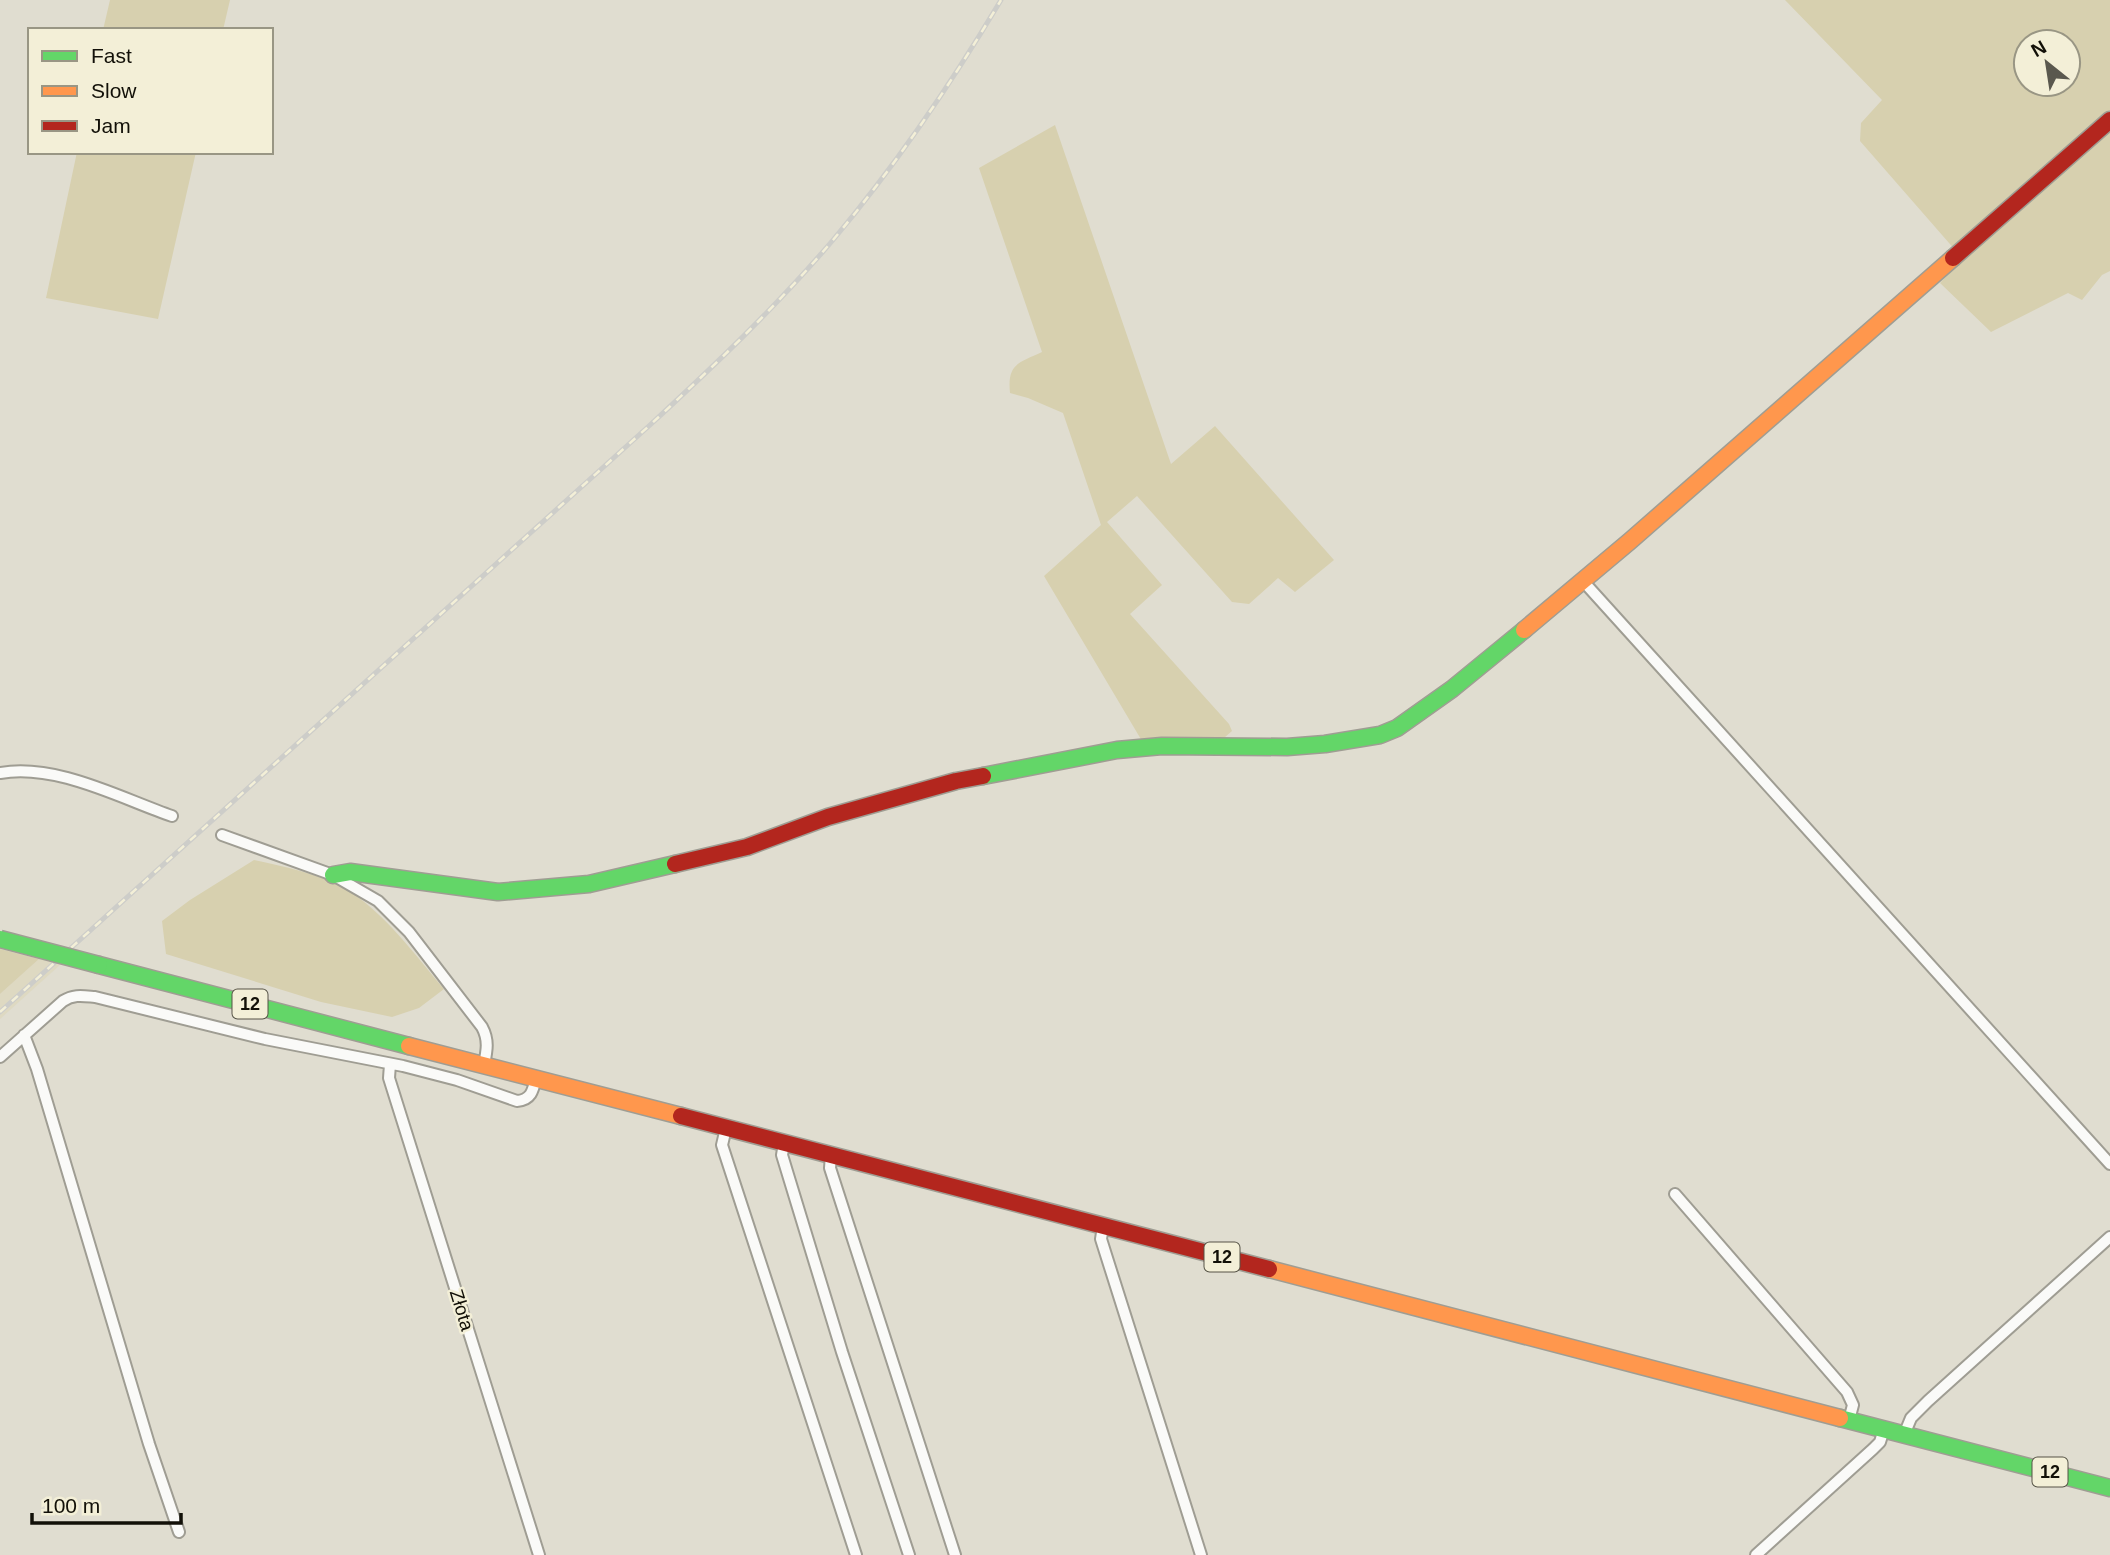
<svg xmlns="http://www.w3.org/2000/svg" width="2110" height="1555" font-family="Arial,sans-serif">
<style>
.built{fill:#ded9c2}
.green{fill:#d7d0af;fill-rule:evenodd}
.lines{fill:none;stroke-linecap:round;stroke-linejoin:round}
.street-casing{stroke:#9f9d93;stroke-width:14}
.fast-casing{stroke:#9f9d93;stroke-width:19}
.slow-casing{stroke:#9f9d93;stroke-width:19}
.jam-casing{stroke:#9f9d93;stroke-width:19}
.street{stroke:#fafaf8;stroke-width:10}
.fast{stroke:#63d668;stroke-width:16}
.slow{stroke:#ff974d;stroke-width:16}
.jam{stroke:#b3261e;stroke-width:16}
.rail-casing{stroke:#cdcdc9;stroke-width:5}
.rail{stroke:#f3efd7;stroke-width:2.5;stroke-dasharray:8;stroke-linecap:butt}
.fast-bridge-casing{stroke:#9f9d93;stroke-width:19;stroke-linecap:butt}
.fast-bridge{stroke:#63d668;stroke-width:16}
.labels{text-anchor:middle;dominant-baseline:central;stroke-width:5;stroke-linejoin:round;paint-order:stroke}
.shield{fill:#f3efd7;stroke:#565346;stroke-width:2}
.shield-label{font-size:18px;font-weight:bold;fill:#121008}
.street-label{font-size:19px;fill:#121008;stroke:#f3efd7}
</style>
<rect width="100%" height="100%" fill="#e0ddd0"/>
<path class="built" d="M39,959L61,964L0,1019V994Z"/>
<path class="green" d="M110,0H230L223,30H103Z
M1785,0H2110V271L2102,275L2082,300L2068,293L1991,332L1940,283L1963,259L1860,141L1861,123L1882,100ZM2026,42H2068V84H2026Z
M1055,125L1171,464L1215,426L1334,560L1295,592L1278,578L1249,604L1232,602L1137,496L1107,522L1162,585L1130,614L1229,724L1232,731L1217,744L1142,741L1044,576L1101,525L1063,413L1028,398L1010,393C1007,363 1019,363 1042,352L979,168Z
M77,152H196L158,319L46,298Z
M254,860C285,867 318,873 346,889C384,912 416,956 444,989L419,1008L392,1017L321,1002L166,954L162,921L190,900Z
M0,949L39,959L0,994Z"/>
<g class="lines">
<g class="street-casing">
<path id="street" d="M1583,581L2110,1164
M0,773C56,763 120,798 172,816
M222,835L333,875L378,901L409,932L482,1027C489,1040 487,1050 484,1065
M24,1035L37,1069L149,1444L179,1532
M0,1057L63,1001C74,994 83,996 95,997L265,1039L403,1066L457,1080L517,1101C531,1100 533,1091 536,1078
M390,1064L389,1078L539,1555
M726,1128L722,1145L856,1555
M784,1143L782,1155L842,1352L909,1555
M831,1155L830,1168L955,1555
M1675,1194L1847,1392L1853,1405L1849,1420
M1103,1226L1101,1239L1201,1555
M1904,1435L1911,1418L1928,1401L2110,1237
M1756,1555L1873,1449L1880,1442L1884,1429"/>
</g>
<g class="fast-casing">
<path id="fast" d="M983,776L1117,750L1162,746L1287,747L1325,744L1380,735L1397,728L1452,689L1524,630
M333,875L350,872L498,892L589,884L675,864
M99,965L409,1046
M1840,1418L2110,1488"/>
</g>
<g class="slow-casing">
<path id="slow" d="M1524,630L1630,541L1953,258
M409,1046L681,1116
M1269,1269L1840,1418"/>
</g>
<g class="jam-casing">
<path id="jam" d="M1953,258L2110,120
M675,864L747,847L828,817L956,781L983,776
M681,1116L1269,1269"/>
</g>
<use href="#street" class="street"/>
<use href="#fast" class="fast"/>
<use href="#slow" class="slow"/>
<use href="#jam" class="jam"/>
<g class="rail-casing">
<path id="rail" d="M0,1012L650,425C714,366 777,306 833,240C896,165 951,84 1001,0"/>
</g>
<use href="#rail" class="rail"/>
<g class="fast-bridge-casing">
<path id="fast-bridge" d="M0,939L99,965"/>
</g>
<use href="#fast-bridge" class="fast-bridge"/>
</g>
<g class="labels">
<g class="shield">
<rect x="232.5" y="989.5" width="35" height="29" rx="5"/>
<rect x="1204.5" y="1242.5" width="35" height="29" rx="5"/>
<rect x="2032.5" y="1457.5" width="35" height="29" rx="5"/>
</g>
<g class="shield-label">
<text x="250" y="1004">12</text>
<text x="1222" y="1257">12</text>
<text x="2050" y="1472">12</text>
</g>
<g class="street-label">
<text transform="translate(462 1310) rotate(73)">Złota</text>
</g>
</g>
<rect x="28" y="28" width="245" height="126" fill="#f3efd7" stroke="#999684" stroke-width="2"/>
<rect x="42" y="51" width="35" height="10" fill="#63d668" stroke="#999684" stroke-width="2"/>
<text x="91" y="63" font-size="21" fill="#121008">Fast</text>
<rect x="42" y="86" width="35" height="10" fill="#ff974d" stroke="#999684" stroke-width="2"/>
<text x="91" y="98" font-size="21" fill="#121008">Slow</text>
<rect x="42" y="121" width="35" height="10" fill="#b3261e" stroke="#999684" stroke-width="2"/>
<text x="91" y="133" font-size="21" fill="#121008">Jam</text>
<g transform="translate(2047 63) rotate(330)"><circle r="33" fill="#f3efd7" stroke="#999684" stroke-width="2"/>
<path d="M0-5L12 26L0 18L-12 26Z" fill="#5a584e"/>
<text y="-10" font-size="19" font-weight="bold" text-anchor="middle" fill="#121008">N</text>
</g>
<path d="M32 1513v10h149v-10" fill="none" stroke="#121008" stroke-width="3.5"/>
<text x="42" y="1513" font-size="21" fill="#121008" stroke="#f3efd7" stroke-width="5" paint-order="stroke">100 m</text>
</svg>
